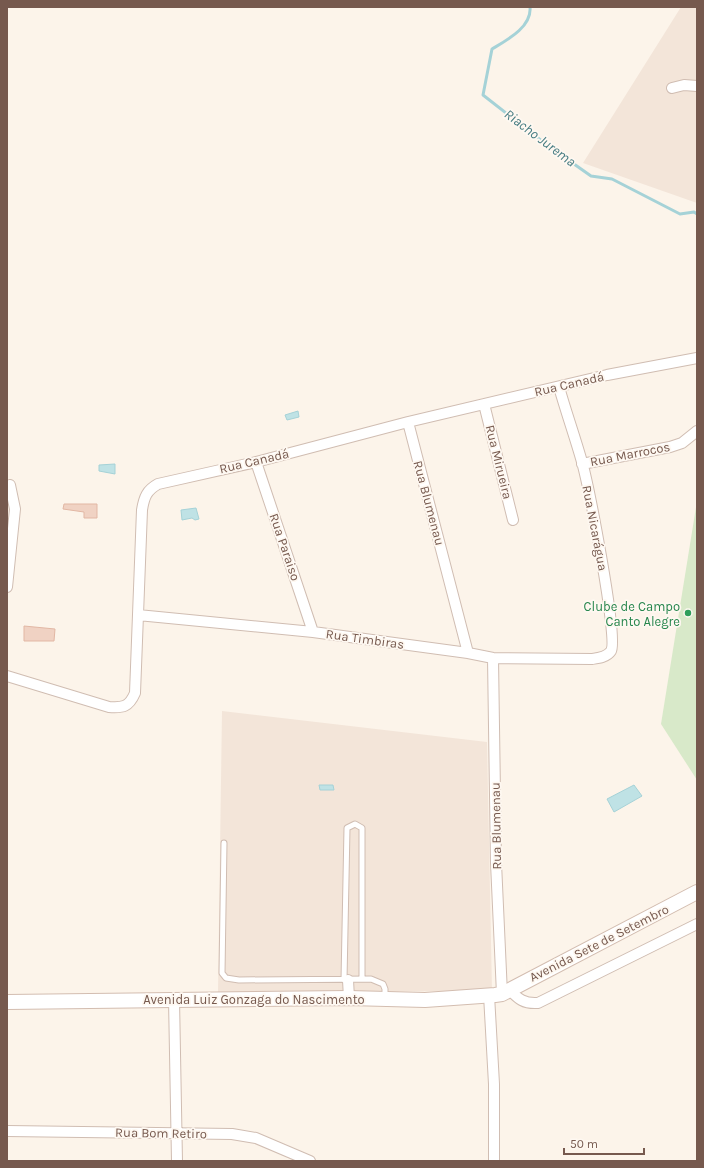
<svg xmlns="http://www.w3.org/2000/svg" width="704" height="1168" font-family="Karla,sans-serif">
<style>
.residential{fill:#f3e5d9}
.green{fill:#d8e9c9}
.water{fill:#bfe2e5;stroke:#a5d2d7}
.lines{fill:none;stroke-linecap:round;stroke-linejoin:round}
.stream{stroke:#a5d2d7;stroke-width:3}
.building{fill:#f0d2c3;stroke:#e2b7a4}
.service-casing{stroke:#d0bdb2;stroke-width:7}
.minor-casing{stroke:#d0bdb2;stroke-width:12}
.secondary-casing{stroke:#d3bdb0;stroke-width:16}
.service{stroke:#fff;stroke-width:5}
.minor{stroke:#fff;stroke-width:10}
.secondary{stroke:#fff;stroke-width:14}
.leisure-dot{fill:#2e9e5b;stroke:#fef8f1;stroke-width:1.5}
.labels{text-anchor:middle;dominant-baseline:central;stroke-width:3.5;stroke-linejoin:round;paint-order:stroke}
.street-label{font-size:13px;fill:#76594e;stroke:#fef8f1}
.leisure-label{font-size:13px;fill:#27864d;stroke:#fef8f1;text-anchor:end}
.water-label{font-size:14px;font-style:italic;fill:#457b81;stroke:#fef8f1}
</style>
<rect width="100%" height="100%" fill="#fcf4ea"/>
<path class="residential" d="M681,7H697V203L583,163Z
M222,711L487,742L492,991L218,992Z"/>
<path class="green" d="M697,501V780L661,724Z"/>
<path class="water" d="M298,411L299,417L287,420L285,415Z
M115,464V474L99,471V465Z
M196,508L199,519L195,520L192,518L182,520L181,510Z
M319,785H333L334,790H320Z
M634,785L642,796L614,812L607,799Z"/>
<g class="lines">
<path class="stream" d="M530,7C532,27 507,40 492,49L483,95L547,145L591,176L612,179L680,214L694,212L697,214"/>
</g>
<path class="building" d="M64,504H97V518H84V512L63,509Z
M24,626L55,629L54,641H24Z"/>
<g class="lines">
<g class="service-casing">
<path id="service" d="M224,843L222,973L226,978L239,980L371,979L383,984L385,989V998
M344,980L347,828L355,824L362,828V979"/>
</g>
<g class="minor-casing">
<path id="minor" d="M672,88L684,85L697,86
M484,404L513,520
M408,422L468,653
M256,462L313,632
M582,464L670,447L682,443L697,431
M7,587L15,509L10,485
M138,615L313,632L468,653L493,658L592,659C599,658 607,657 611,651C619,639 588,484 582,462C575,437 566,412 559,387
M493,658L496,863L502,994
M7,676L109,707C123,708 129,707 135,693L142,510C144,497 147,490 158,484L256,462L408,422L607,375L697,358
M348,980L349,998
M509,989C518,999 524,1004 538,1003L697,924
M489,995L494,1084V1161
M174,999L177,1161
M7,1131L232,1134L256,1138L310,1161"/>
</g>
<g class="secondary-casing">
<path id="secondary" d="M7,1002L349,998L425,1000L495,995L502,994L697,892"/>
</g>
<use href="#service" class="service"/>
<use href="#minor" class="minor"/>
<use href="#secondary" class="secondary"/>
</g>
<circle class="leisure-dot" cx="688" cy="613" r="4"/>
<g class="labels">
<g class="street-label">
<text transform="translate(569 384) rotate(-13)">Rua Canadá</text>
<text transform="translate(630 454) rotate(-11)">Rua Marrocos</text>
<text transform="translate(254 461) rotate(-13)">Rua Canadá</text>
<text transform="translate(499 462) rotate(76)">Rua Mirueira</text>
<text transform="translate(429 503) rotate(75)">Rua Blumenau</text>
<text transform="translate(595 528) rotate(79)">Rua Nicarágua</text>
<text transform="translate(285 547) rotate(71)">Rua Paraiso</text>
<text transform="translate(365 639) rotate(8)">Rua Timbiras</text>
<text transform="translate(496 826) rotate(-91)">Rua Blumenau</text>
<text transform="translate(599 943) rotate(-27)">Avenida Sete de Setembro</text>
<text x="254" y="999">Avenida Luiz Gonzaga do Nascimento</text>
<text transform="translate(161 1133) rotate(1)">Rua Bom Retiro</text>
</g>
<g class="leisure-label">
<text x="680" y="606">Clube de Campo<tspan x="680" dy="15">Canto Alegre</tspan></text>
</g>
<g class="water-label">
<text transform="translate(540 138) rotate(37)">Riacho Jurema</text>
</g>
</g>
<rect width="704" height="1168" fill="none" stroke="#76594e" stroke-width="16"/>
<path d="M564 1148v6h80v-6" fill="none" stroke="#76594e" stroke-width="2"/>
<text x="570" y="1148" font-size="12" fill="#76594e" stroke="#fef8f1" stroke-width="3" paint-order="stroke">50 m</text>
</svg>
